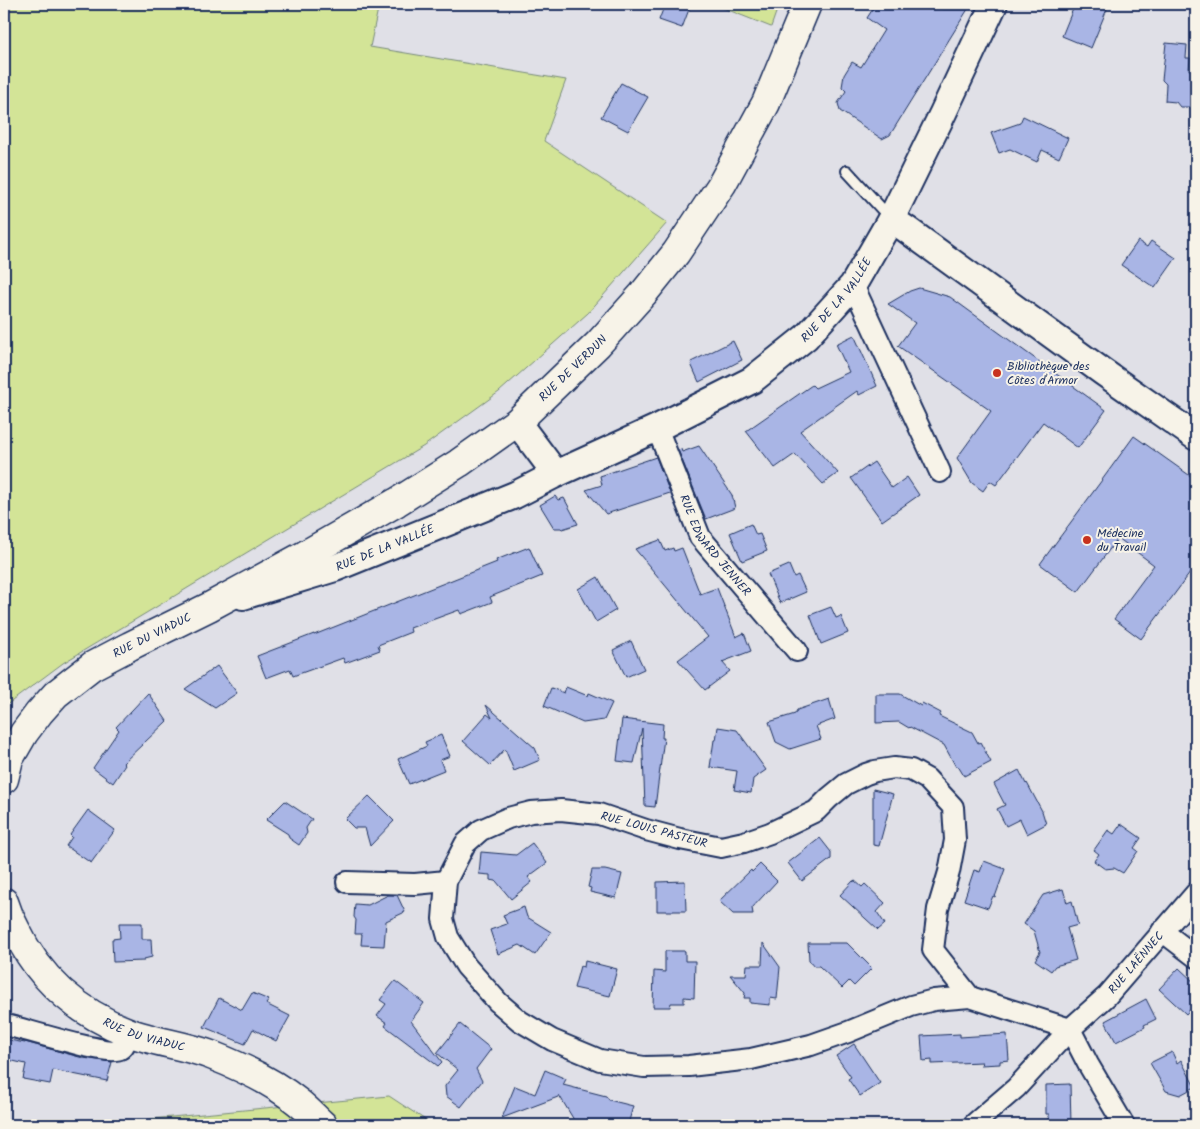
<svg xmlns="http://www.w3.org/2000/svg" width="1200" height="1129" font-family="Kalam,sans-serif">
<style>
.green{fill:#d3e497;stroke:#778a7a}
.building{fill:#a9b5e5;stroke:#1b2f5e}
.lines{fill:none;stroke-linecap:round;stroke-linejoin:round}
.service-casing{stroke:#1b2f5e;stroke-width:14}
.minor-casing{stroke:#1b2f5e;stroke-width:24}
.tertiary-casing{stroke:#1b2f5e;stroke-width:30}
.secondary-casing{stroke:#1b2f5e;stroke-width:31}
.service{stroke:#f7f3e8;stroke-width:10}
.minor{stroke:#f7f3e8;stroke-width:20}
.tertiary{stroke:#f7f3e8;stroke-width:26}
.secondary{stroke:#f7f3e8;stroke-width:28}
.poi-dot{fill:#c8321e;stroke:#f7f3e8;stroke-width:2}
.labels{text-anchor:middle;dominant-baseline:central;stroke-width:4;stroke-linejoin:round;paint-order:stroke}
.street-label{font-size:12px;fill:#1b2f5e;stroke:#f7f3e8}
.poi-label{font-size:12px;fill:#1b2f5e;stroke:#f7f3e8;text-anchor:start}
</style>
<rect width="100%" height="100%" fill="#e0e0e7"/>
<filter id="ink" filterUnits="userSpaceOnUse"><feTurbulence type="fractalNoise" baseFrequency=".02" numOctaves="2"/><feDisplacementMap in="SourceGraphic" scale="10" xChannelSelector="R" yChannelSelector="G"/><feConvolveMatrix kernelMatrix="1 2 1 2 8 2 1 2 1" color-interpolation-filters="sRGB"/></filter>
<g filter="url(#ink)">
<path class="green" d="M4,4H379L370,47L566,80L544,141L667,223L588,313L499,392L424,446L63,663L4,707Z
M713,4H779L771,27Z
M389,1096L433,1125H102L151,1119Z"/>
<path class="building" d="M665,4H691L682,28L659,20Z
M876,4H946L942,9H968L890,135L882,139L840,111L838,103L846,91L842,87L844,75L852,62L861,67L884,30L867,18Z
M1075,4H1109L1091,48L1062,36Z
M1166,43L1187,45L1186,58H1190L1189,70H1194V76H1196V98H1195L1194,107H1180L1176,102L1165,101L1166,84L1162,80Z
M621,83L648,97L628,131L601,117Z
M1023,116L1068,138L1059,158L1042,150L1037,162L1010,149L999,153L991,133L1020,123Z
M1138,241L1147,247L1151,241L1176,258L1155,288L1121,265Z
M919,288L950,297L1106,410L1078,448L1043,422L996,485L990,481L983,491L972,483L957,458L991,411L898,346L915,323L888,304L910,291Z
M854,335L877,386L859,395L857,391L800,431L838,473L823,484L795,454L775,468L746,431L812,385L815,388L849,372L836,344Z
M733,341L742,360L699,382L691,364H692L691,362Z
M1134,436L1196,480V565L1141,639L1114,619L1154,565L1118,538L1078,592L1040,564L1102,480Z
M699,446L732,495L735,508L706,519L678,450L681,449L682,452Z
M656,457L670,493L606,514L586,490L602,485L600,476Z
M874,462L892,488L907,477L919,495L882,521L851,478Z
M555,496L558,500L564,498L578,524L562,529L561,528H554L540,505Z
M751,524L756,535L760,534L767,551L742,561L730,533Z
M660,540L665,551L673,548L674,551L682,548L700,594L717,588L736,637L744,633L751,651L722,662L730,671L705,690L678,660L708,637L635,549Z
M529,547L542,576L490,597L492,602L461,614L459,610L410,628L411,632L378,645L380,650L345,663L343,658L293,676L290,669L266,678L257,656L314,634V635L497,562L496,560Z
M789,565L794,577L798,575L806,592L780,603L768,574Z
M598,577L616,610L596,622L578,589Z
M831,607L836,618L841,616L848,633L821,644L810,615Z
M631,641L644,669L626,677L613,650Z
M217,666L237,693L215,708L185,689Z
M566,687L588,696L589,693L612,703L604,720L583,723L544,706L551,688L564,693Z
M148,693L167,721L123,763L125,765L113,783L93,768L119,730L116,727Z
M876,694H900L921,706L922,703L941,713L939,716L972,732L978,743L980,742L991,762L964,776L958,766L956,767L944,745L910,727L909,728L899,722L876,723Z
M829,699L835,719L816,726L821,739L790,749L776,742L769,722L795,714L797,710Z
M486,705L535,748L540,760L514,771L505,749L490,765L463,741L487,714L492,718Z
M622,719L663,724L662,738H664L655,807L645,806L642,728L634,763L617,761Z
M718,727L737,730L766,770L753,779L751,793L734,790L737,771L710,767L714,740H716Z
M441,735L450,756L440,760L444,770L409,784L398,759L427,746L425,742Z
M1019,770L1026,784L1027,783L1042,811L1046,824L1027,834L1020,819L1006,826L997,809L1005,805L994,784Z
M873,789L893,794L879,846L873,845Z
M369,796L394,821L370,846L365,828H354L345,819Z
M285,801L312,819L306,828L307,833L299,845L289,838L288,834L266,820Z
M88,810L115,830L91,863L66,846L72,837L70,835Z
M1121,824L1141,838L1134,848L1138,851L1123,873L1114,868L1105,869L1094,861L1099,854L1094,850L1108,830L1114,834Z
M820,838L831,852V859L802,881L788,863Z
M532,843L547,863L528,877L532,882L511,899L496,881L490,880V875L479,874L481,852L516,855Z
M984,861L1005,869L995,897L993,896L988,908L964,900L974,870L980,872Z
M760,864L777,881L752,908L753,914H733L719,901L751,870L752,872Z
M592,870H605L622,874L616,898L590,892L591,888L588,887Z
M854,880L862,887L865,884L885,903L877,912L885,924L878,930L840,895L853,881L854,882Z
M685,881L686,911H657V882Z
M1063,889L1067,903L1072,901L1078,925L1067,928L1076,960L1055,966L1051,971L1035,960L1040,952L1034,931L1024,924L1043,895Z
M388,895H397L405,912L386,921L384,946L361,945L362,934H355L356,920L354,917L355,904L368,905Z
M524,907L527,917L551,932L535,955L520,945L498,954L490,930L507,924L503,915Z
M119,923H142V939H151L152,957L144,959V961L113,962L112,939L120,938Z
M763,943L780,967L777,999L770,998V1005L750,1003V998H744L745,993L730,975H746L747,965H762Z
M808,943H847L872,968L854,986L849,981L842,988L819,966H814L809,960Z
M665,951H685V961H695L694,998L684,997V1003H671L670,1007H653L654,971L665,972Z
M585,961L617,969L610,996L574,988L580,966L584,967Z
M1179,968L1196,984V1003L1186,1014L1159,989Z
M395,981L424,1003L411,1021L442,1062L438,1066L385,1026L387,1023L377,1016L386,1004L380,1000Z
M252,993L269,1000L266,1004L290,1016L276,1041L253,1029L245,1044L204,1027L219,998L242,1010Z
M1146,999L1156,1019L1144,1025L1145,1027L1116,1042L1105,1021Z
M460,1024L491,1049L476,1069L482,1081L461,1107L446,1096L445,1086L458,1070L437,1053Z
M960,1034V1037L1007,1034L1009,1060L1000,1061V1064L981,1065L982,1062L932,1064V1060L923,1061L921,1036Z
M4,1039L25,1043V1042L83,1058L112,1062L107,1081L53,1070L50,1084L23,1079L26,1064L4,1059Z
M854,1044L880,1083L860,1096L848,1079L851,1077L836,1056Z
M1172,1052L1177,1063L1181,1060L1195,1087L1180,1095L1166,1091L1150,1063Z
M545,1070L566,1079L563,1085L606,1096L609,1100L633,1106L628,1125H577L559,1095L558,1097L502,1118L515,1086L535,1094Z
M1070,1084L1071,1124L1049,1125V1114H1046V1085Z"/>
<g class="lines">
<g class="service-casing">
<path id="service" d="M847,171L890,218"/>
</g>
<g class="minor-casing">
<g id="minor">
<path d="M853,285L940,472"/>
<path id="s1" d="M657,428L700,537L797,651"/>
<path d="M347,882L415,884L446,881"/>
<path d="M1162,931L1196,957"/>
<path d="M970,997L933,950L938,909L949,872L955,840L953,807L927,779L911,770L894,768L875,771L866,774L846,784L829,798L816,811L770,833L744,842L721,847L680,839L646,830L599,814L561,810L531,812L508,818L481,830L465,844L446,881L443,919L448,937L466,966L498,1002L520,1021L552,1040L600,1060L644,1067L689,1066L751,1059L811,1045L848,1032L911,1006L934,1000L970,997L1070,1029L1088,1064L1124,1125"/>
<path d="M4,1025L10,1026C27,1030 109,1056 120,1049C126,1046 126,1038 128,1032"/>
<path id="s2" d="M974,1124L1016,1088L1070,1029L1107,996L1196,893"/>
</g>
</g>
<g class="tertiary-casing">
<g id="tertiary">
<path d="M891,219L906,229L1103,372L1196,437"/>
<path d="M517,422L556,474"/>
<path id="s3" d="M243,596L335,568L515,495L556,474L657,428L752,380L806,337L853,285L891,219L943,113L994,4"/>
</g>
</g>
<g class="secondary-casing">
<g id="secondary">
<path id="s4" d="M4,779L9,759L24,733L39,713L56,694L92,666L130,646L209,607L305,555L397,502L459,463L517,422L598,344L643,294L676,253L722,184L766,103L807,4"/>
<path id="s5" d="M4,902C7,912 11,921 16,930C39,979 77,1012 128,1032C154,1042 184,1045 211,1055C239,1066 275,1083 298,1102C307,1109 315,1118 323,1125"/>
</g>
</g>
<use href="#service" class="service"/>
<use href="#minor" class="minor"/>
<use href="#tertiary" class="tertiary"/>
<use href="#secondary" class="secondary"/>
</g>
</g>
<g class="poi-dot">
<circle cx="997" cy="373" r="5"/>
<circle cx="1087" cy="540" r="5"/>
</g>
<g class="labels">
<g class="street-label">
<text stroke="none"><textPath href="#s3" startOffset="671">RUE DE LA VALLÉE</textPath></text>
<text stroke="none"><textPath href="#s4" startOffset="715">RUE DE VERDUN</textPath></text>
<text stroke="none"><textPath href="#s1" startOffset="132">RUE EDWARD JENNER</textPath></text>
<text stroke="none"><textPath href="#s3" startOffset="150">RUE DE LA VALLÉE</textPath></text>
<text stroke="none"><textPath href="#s4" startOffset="214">RUE DU VIADUC</textPath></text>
<text transform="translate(654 830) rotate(15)">RUE LOUIS PASTEUR</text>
<text stroke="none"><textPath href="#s2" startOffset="229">RUE LAËNNEC</textPath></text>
<text stroke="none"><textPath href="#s5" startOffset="202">RUE DU VIADUC</textPath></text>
</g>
<g class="poi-label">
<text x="1007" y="366">Bibliothèque des<tspan x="1007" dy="14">Côtes d'Armor</tspan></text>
<text x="1097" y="533">Médecine<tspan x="1097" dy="14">du Travail</tspan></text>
</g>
</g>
<rect width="1200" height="1129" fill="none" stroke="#f7f3e8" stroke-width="20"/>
<rect x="10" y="10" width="1180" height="1109" fill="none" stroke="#1b2f5e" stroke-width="2" filter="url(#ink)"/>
</svg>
